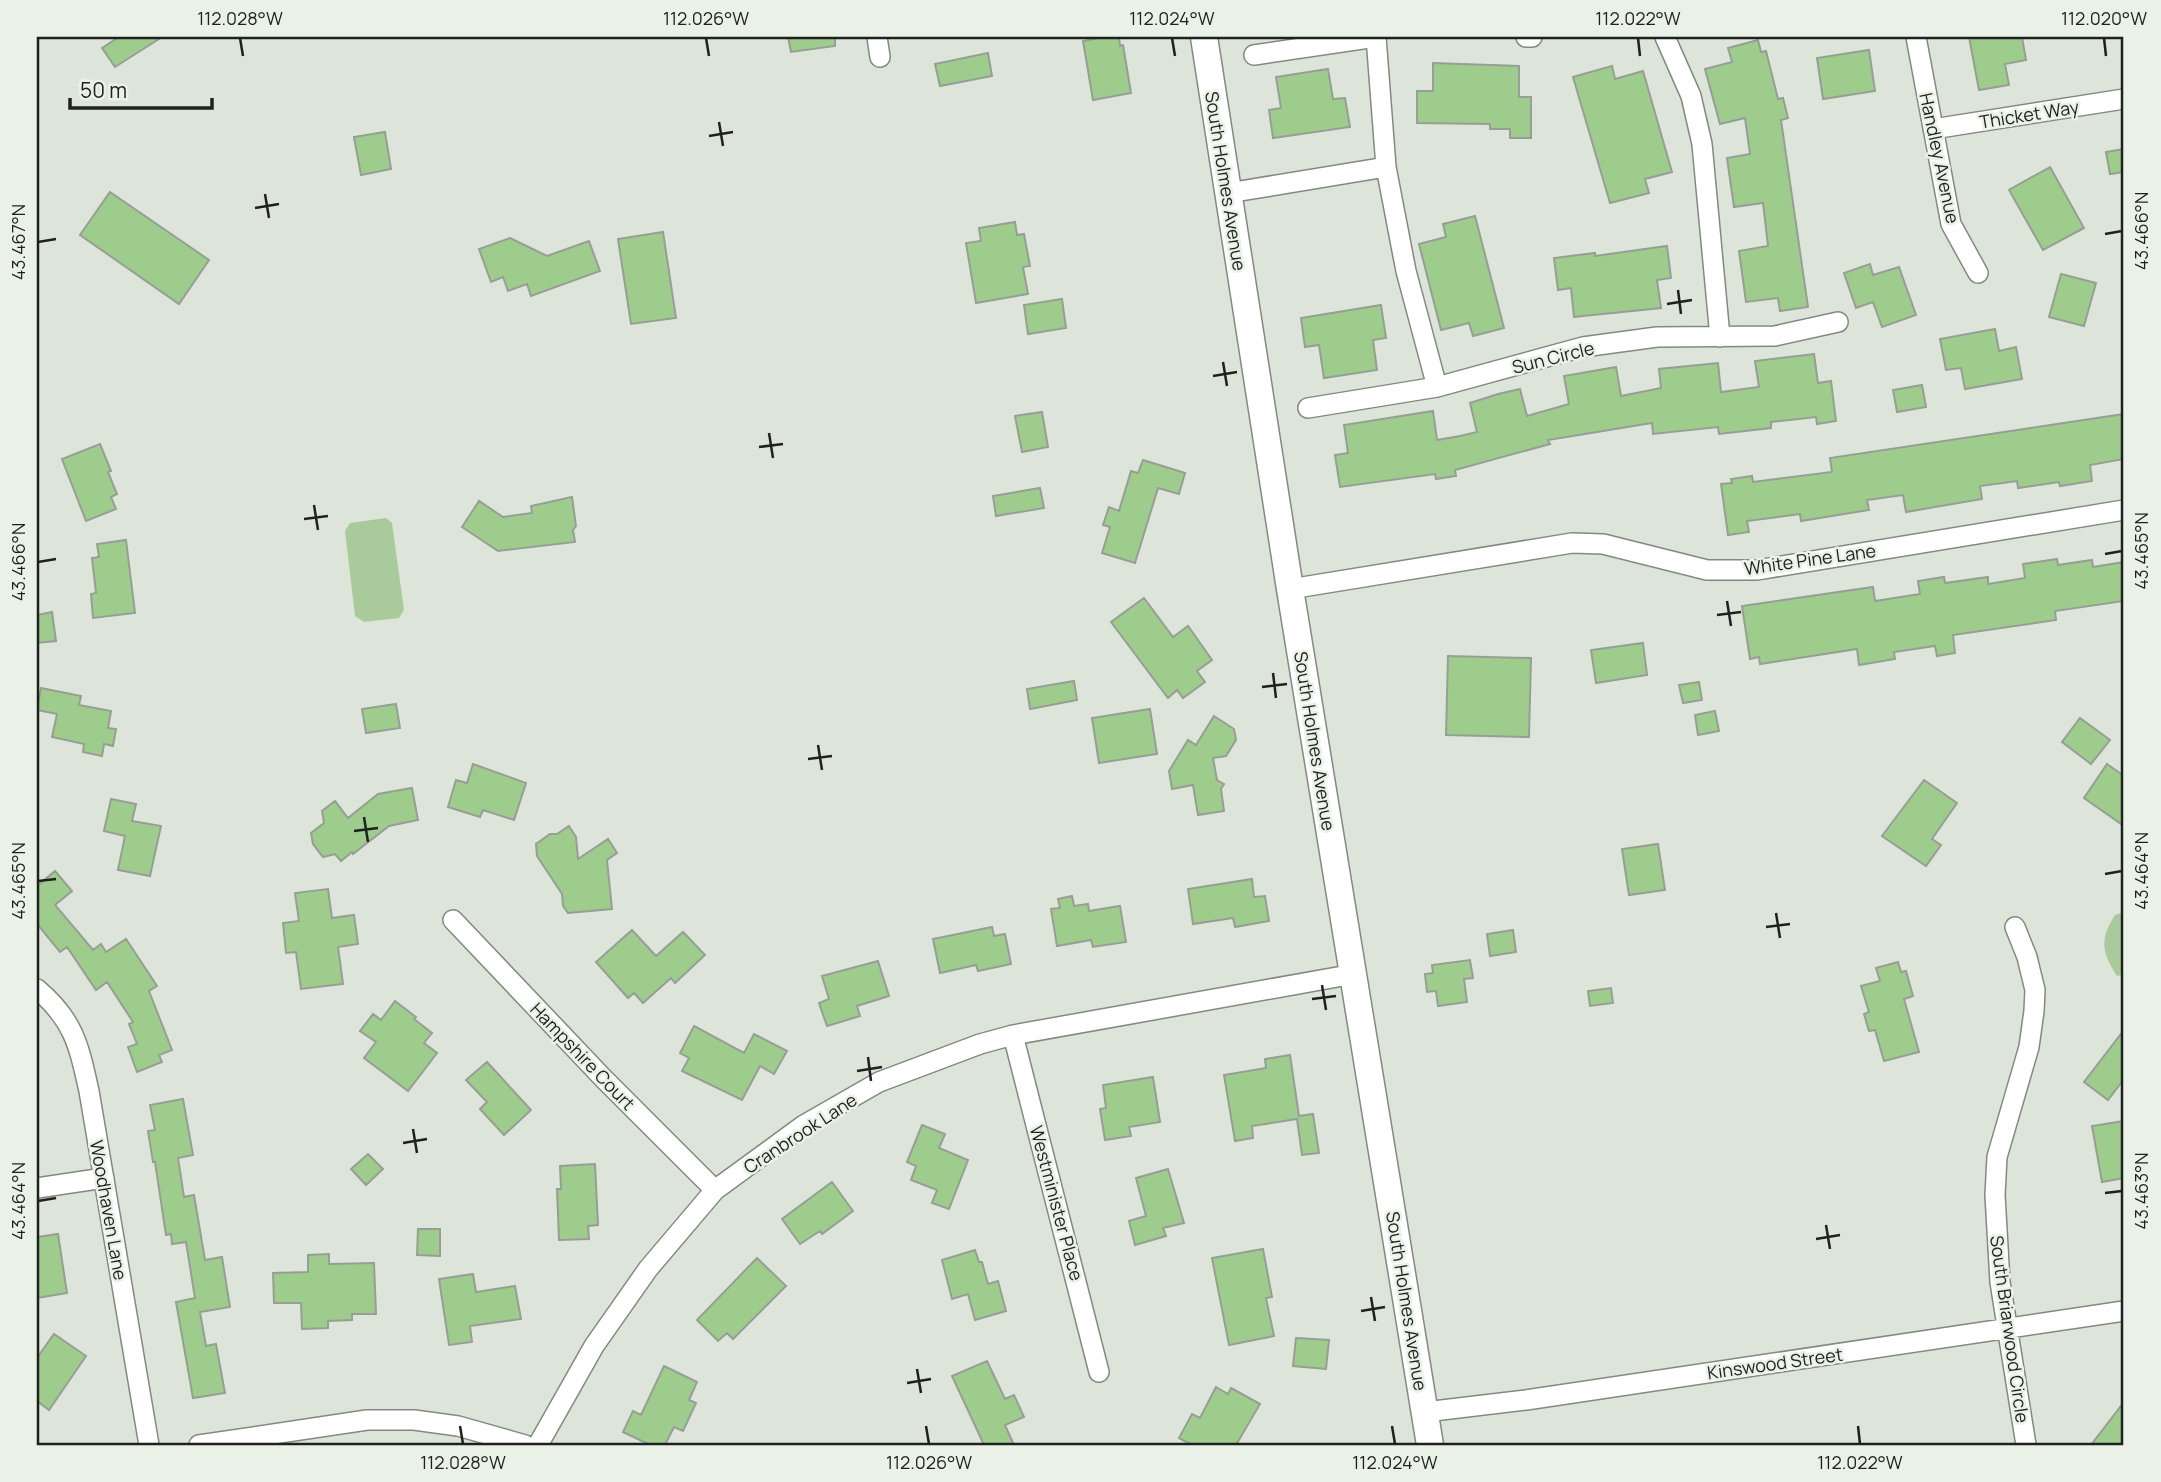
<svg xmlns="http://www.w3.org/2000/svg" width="2161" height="1482" font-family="Manrope,sans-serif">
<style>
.green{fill:#a9cb9c}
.building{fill:#9ecc8d;stroke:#979f95;stroke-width:2}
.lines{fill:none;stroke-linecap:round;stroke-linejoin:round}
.street-casing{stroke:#828a80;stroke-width:22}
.secondary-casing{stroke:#828a80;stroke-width:29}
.street{stroke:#fff;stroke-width:19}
.secondary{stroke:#fff;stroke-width:26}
.ticks{fill:none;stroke:#1e211d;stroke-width:2.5}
.labels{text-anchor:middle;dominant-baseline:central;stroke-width:5;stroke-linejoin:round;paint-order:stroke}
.street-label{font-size:18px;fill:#1e211d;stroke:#eaf2e7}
.neatline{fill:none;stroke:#1e211d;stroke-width:2.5}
.ticks-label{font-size:18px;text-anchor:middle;fill:#1e211d}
</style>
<rect width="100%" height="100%" fill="#dde5da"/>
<path class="green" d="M386,518L392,523L404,610L399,618L364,622L355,616L345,531L350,523Z
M2124,912V974L2117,976C2102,953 2099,940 2115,915Z"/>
<path class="building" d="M119,37H162L115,67L102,48Z
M788,37H835V46L791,52Z
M1105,37H1119L1120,46L1123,45L1131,93L1093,100L1083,41Z
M1969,37H2022L2026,60L2005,64L2009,85L1979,90Z
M1758,40L1761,52L1766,51L1778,99L1783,98L1788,118L1781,120L1808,307L1780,311L1778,298L1746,302L1739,251L1768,246L1763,203L1734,207L1727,158L1750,154L1745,118L1720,124L1705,69L1732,62L1728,48Z
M1869,50L1875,91L1823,99L1817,58Z
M988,53L992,76L940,86L935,64Z
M1433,63L1519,66V97H1531V138H1510V129H1490V124L1417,123V91H1433Z
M1612,66L1615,79L1643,71L1672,172L1645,179L1649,193L1610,203L1573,77Z
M1328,69L1333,99L1345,98L1350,127L1273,138L1269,110L1281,108L1276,77Z
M385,132L391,169L361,175L354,137Z
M2124,149V172L2110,174L2106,152Z
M2050,167L2084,228L2043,250L2009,190Z
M110,192L209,260L179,304L80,235Z
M1475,216L1504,328L1473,336L1469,323L1441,330L1419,244L1446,237L1443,224Z
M1015,222L1017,235L1024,234L1030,266L1023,267L1028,294L976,303L966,243L981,241L979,228Z
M663,232L676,318L631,324L618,239Z
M510,238L547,256L589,241L600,271L531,296L527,284L508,291L503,277L491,282L479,249Z
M1667,246L1671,278L1657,280L1661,308L1574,317L1571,288L1558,290L1554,258L1595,253V256Z
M1870,264L1873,275L1899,267L1916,315L1882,327L1873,302L1856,308L1844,273Z
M2061,274L2096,283L2084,326L2049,317Z
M1062,299L1066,328L1028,334L1024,305Z
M1381,305L1386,338L1373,340L1377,370L1324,378L1319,345L1305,347L1301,318Z
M1995,329L1999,351L2016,347L2022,379L1965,389L1961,368L1946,370L1940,339Z
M1814,354L1818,383L1831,381L1836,421L1817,424L1816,417L1771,422V428L1719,434L1718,427L1653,434L1652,423L1548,440L1550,444L1455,470L1456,476L1436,479L1435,474L1340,487L1335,455L1348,453L1344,425L1433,411L1437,440L1460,436L1477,432L1470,403L1498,394L1520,389L1527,416L1569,404L1564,376L1616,367L1621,396L1661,388L1659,369L1718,363L1721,392L1759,387L1755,361Z
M1922,385L1926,407L1897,412L1893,390Z
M1042,412L1048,447L1022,452L1015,416Z
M2124,414V459L2090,465L2092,481L2060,486L2059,482L2018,488L2017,481L1980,486L1982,499L1906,512L1903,495L1867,500L1869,510L1801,521L1800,514L1747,521L1749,532L1728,535L1721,484L1732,483L1731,479L1752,476L1753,482L1832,472L1830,458Z
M100,444L111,471L108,472L117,494L111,497L116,509L86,521L62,459Z
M1143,460L1185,473L1179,494L1158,488L1135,563L1102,553L1110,527L1103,525L1109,507L1119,511L1131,471L1138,473Z
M1040,488L1044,508L996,516L993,496Z
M572,497L576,526L573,530L575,542L498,551L462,527L479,501L503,517L532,513L531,506Z
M126,540L135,613L93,618L91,594L96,593L92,558L99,557L97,544Z
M2057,559L2058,565L2092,560L2093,567L2124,562V601L2055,611L2056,620L1953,635L1955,653L1937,656L1935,646L1894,652L1895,659L1859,665L1857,649L1760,664L1759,657L1750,659L1742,606L1873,587L1875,601L1920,594L1918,581L1944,577L1945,583L1988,577V584L2025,578L2023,564Z
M1144,598L1173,637L1188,626L1212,660L1197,671L1205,682L1183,698L1177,690L1168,698L1111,622Z
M52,612L56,641L37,643V615Z
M1643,643L1647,675L1596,683L1591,650Z
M1448,656L1531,658L1529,737L1446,735Z
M1074,681L1077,700L1030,709L1027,689Z
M1699,682L1702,700L1683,703L1679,685Z
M41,688L81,696L79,705L111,711L108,728L116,729L113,746L104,744L102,756L83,752L84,744L52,737L57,714L37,710Z
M396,704L400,728L366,733L362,709Z
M1150,709L1157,754L1099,763L1092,718Z
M1715,711L1719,731L1698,735L1695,715Z
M1214,716L1234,729L1236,740L1226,756L1213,758L1217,780L1224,784L1221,789L1224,811L1198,815L1193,785L1172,789L1169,771L1188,740L1196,745Z
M2080,718L2110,740L2091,764L2062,742Z
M473,764L526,783L514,820L483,810L480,817L448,807L456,780L467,783Z
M2107,764L2124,776V826L2084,798Z
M1924,780L1957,803L1932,839L1941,845L1926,866L1882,836Z
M412,788L418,820L389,826L353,854L352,852L341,861L335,854L323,857L313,844L311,833L324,823L322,811L335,801L348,818L378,794Z
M111,799L136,804L132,821L161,826L150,876L118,870L125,836L104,831Z
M569,826L576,837L578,859L608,839L617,853L607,860L612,909L568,913L563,906L562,894L537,856L536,844L550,834H557Z
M1658,844L1665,890L1629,895L1622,849Z
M55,871L72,891L55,905L93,950L101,944L106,952L126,939L157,986L149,991L172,1050L159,1055L162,1062L137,1072L128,1047L137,1044L129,1024L133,1022L107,982L96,990L67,947L60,952L37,924V886Z
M1252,879L1254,897L1265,896L1269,921L1235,927L1233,918L1193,924L1188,889Z
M328,889L332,918L354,915L358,944L338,947L343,984L301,989L296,952L286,953L283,923L299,921L295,893Z
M1072,896L1074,906L1088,904L1089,911L1120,906L1126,942L1093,947L1091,940L1057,946L1051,909L1060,908L1058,899Z
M992,927L994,936L1005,934L1011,964L978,971L976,965L940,973L933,939Z
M632,930L656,956L683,932L705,955L675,983L671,978L643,1003L634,993L628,998L596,962Z
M1513,930L1516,952L1490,956L1487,934Z
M1470,960L1473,978L1464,979L1467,1002L1438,1006L1436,991L1427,992L1425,974L1433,973L1432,965Z
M878,961L889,996L857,1006L860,1016L827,1026L819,1003L829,999L822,976Z
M1898,962L1901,972L1906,971L1913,996L1904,999L1919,1052L1884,1061L1875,1030L1869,1031L1864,1014L1869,1012L1861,986L1880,981L1876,968Z
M1611,988L1613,1003L1590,1006L1588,991Z
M395,1001L416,1017L414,1019L432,1033L424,1043L437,1053L408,1091L364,1058L376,1042L360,1031L373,1014L381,1020Z
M694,1026L744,1053L754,1034L787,1051L774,1074L760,1066L742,1100L682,1071L689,1058L680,1053Z
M2124,1030V1079L2108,1100L2084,1082Z
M1290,1055L1299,1116L1313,1114L1319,1153L1302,1155L1297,1119L1252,1126L1253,1138L1235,1141L1224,1075L1266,1068L1265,1059Z
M487,1062L531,1110L504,1135L480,1109L487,1102L466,1080Z
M1153,1077L1160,1122L1129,1127L1131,1136L1105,1140L1100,1109L1106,1108L1103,1085Z
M183,1099L193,1155L178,1158L184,1197L194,1195L205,1260L222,1257L230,1307L200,1312L206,1346L216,1344L225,1393L193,1398L176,1302L195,1298L186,1242L172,1244L171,1234L166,1235L155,1162H153L148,1131L155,1130L150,1105Z
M2124,1121V1178L2102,1182L2092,1126Z
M922,1125L945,1134L939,1148L968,1160L949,1209L932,1203L937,1190L911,1180L916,1166L907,1162Z
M368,1154L383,1169L366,1185L351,1169Z
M595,1164L598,1225L588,1226L589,1239L559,1240L557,1189H561L560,1166Z
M1168,1169L1184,1223L1163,1228L1166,1236L1135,1245L1129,1221L1146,1216L1136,1178Z
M832,1182L853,1211L822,1234L820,1231L800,1244L782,1219Z
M418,1229H440V1256L417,1255Z
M58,1234L67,1293L37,1298V1237Z
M1263,1249L1272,1297L1266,1298L1274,1336L1229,1345L1212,1258Z
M975,1250L979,1262H982L988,1284L998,1281L1006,1311L975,1320L968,1294L952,1299L942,1260Z
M329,1254V1264L374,1263L376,1314H352V1320L328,1321V1328L302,1329L301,1303H274L273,1273L308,1272V1255Z
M757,1258L786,1286L733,1339L727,1333L718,1341L697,1320Z
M473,1274L476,1292L515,1286L521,1319L470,1326L472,1342L449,1345L439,1279Z
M54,1334L86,1356L49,1410L37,1401V1358Z
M1296,1338L1329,1340L1326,1369L1293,1366Z
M987,1361L1005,1399L1014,1395L1024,1417L1005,1425L1014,1445H984L952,1376Z
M664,1366L697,1382L689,1400L696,1403L683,1431L674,1427L665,1445H650L623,1432L633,1411L641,1415Z
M1216,1387L1228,1394L1231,1388L1260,1404L1236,1445H1192L1179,1438L1192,1414L1200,1418Z
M2124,1402V1445H2091Z"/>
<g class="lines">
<g class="street-casing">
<path id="street" d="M877,37L880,57
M1376,37L1386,167L1406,271L1437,387
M1526,37H1532
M1665,37L1691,96L1702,144L1720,337
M1916,37L1951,224L1978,273
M1254,55L1376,37
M1933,129L2124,99
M1228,193L1386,167
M1308,408L1437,387L1583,347L1657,337L1775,336L1838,322
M1290,589L1572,543L1603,544L1707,570H1757L2124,510
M453,920L603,1078L715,1190
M2015,927L2027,957L2035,990L2034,1011L2029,1047L1997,1157L1995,1195L2000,1282L2026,1445
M37,989C74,1020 79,1046 89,1091L149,1445
M1013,1035L1099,1372
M37,1188L104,1178
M1425,1412L1526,1400L2124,1311
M199,1445L367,1420H414L458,1426L525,1445
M538,1445L594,1346L648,1269L715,1190L804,1125L879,1082L980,1044L1013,1035L1354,974"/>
</g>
<g class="secondary-casing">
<path id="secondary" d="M1204,37L1290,589L1430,1445"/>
</g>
<use href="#street" class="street"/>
<use href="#secondary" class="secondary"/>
</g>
<path class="ticks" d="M240,38L243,56M706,38L709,56M1172,38L1175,56M1638,38L1640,56M2104,38L2106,56M719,122L723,146M709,136L733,132M265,194L269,218M255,208L279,204M2105,234L2122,231M38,242L56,239M1678,290L1681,314M1667,304L1692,300M1223,362L1227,386M1213,376L1237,372M769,433L773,458M759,447L783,444M314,505L318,530M304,519L328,516M2105,554L2122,551M38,562L56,559M1727,601L1731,626M1717,615L1741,612M1273,673L1276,698M1262,687L1287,684M818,745L822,770M808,759L832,756M364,817L368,842M354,831L378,828M2105,874L2122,871M38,881L56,879M1776,913L1780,938M1766,927L1790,924M1322,985L1326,1010M1312,999L1336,996M868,1057L871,1081M857,1071L882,1067M413,1129L417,1153M403,1143L427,1139M2105,1193L2122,1191M38,1201L56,1198M1826,1225L1830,1249M1816,1239L1840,1235M1371,1297L1375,1321M1361,1311L1385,1307M917,1369L921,1393M907,1383L931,1379M460,1426L463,1444M926,1426L929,1444M1392,1426L1395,1444M1858,1426L1860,1444"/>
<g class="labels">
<g class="street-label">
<text transform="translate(2029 114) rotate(-9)">Thicket Way</text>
<text transform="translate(1940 158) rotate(78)">Handley Avenue</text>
<text transform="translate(1226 181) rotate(81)">South Holmes Avenue</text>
<text transform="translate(1553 357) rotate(-14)">Sun Circle</text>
<text transform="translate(1810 559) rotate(-8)">White Pine Lane</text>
<text transform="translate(1315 741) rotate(81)">South Holmes Avenue</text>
<text transform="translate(583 1056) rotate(46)">Hampshire Court</text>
<text transform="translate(800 1133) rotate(-33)">Cranbrook Lane</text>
<text transform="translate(1057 1203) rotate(75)">Westminister Place</text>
<text transform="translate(109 1210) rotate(80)">Woodhaven Lane</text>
<text transform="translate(1407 1301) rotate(81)">South Holmes Avenue</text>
<text transform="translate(2010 1329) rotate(82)">South Briarwood Circle</text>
<text transform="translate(1775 1363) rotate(-8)">Kinswood Street</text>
</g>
</g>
<rect width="2161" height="1482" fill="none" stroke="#eaf2e7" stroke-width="77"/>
<path d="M70 98v10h142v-10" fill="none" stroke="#1e211d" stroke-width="3.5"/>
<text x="80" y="98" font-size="21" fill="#1e211d" stroke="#eaf2e7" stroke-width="5" paint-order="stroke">50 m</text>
<rect x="38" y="38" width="2084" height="1406" class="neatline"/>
<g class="ticks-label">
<text x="240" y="25">112.028°W</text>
<text x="706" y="25">112.026°W</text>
<text x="1172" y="25">112.024°W</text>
<text x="1638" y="25">112.022°W</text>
<text x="2104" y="25">112.020°W</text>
<text transform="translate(2142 231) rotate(-90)" y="6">43.466°N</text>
<text transform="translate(19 242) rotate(-90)" y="6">43.467°N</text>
<text transform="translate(2142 551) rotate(-90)" y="6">43.465°N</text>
<text transform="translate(19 562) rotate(-90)" y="6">43.466°N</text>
<text transform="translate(2142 871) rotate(-90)" y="6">43.464°N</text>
<text transform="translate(19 881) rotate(-90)" y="6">43.465°N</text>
<text transform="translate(2142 1191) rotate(-90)" y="6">43.463°N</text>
<text transform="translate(19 1201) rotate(-90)" y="6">43.464°N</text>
<text x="463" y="1469">112.028°W</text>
<text x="929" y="1469">112.026°W</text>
<text x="1395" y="1469">112.024°W</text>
<text x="1860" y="1469">112.022°W</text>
</g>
</svg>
